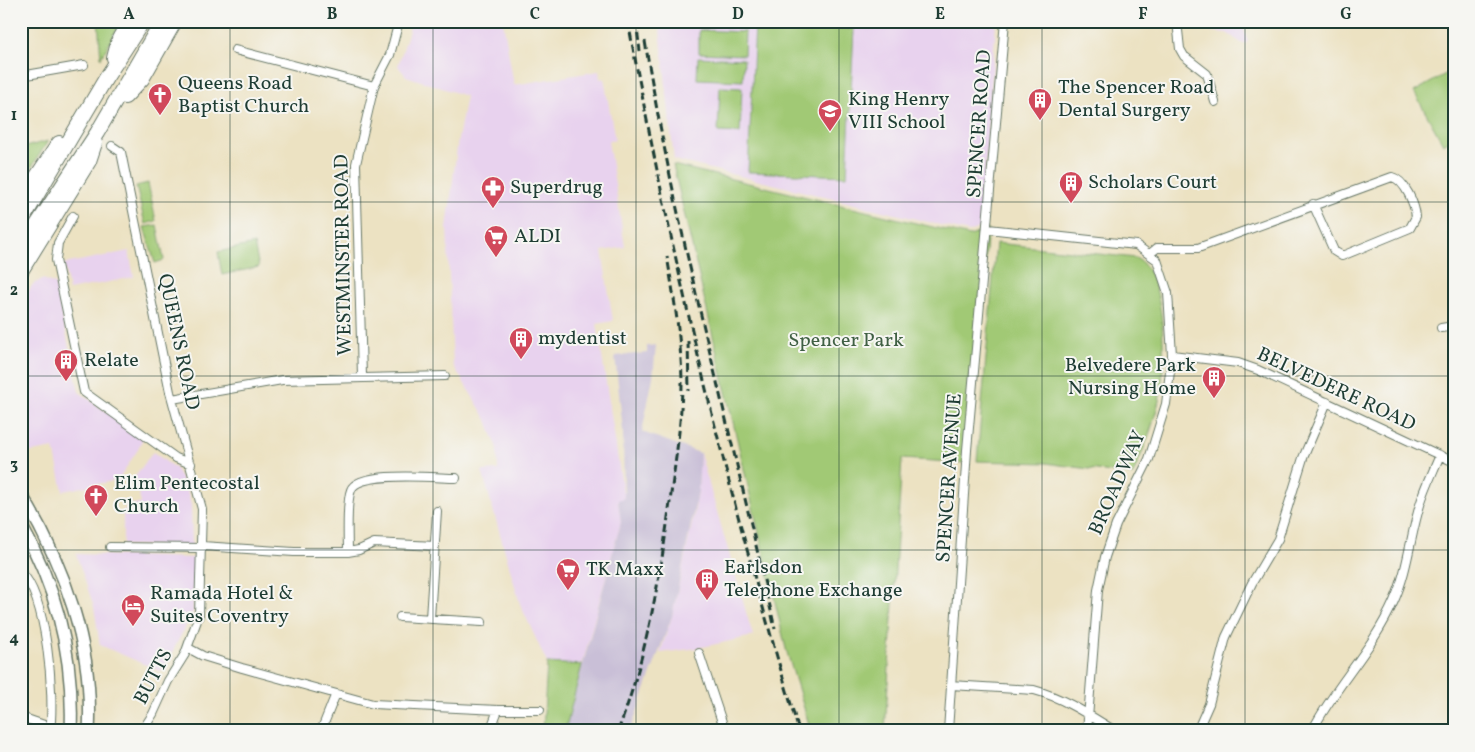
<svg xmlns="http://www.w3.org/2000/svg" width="1475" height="752" font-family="Vollkorn,serif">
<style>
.built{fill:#e8d2ee}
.industrial{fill:#c9bfd7}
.green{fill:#a1c975;stroke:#608354}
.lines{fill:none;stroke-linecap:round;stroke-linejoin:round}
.minor-casing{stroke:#677766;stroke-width:10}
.secondary-casing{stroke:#677766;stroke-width:14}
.trunk-casing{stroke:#677766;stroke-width:16}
.minor{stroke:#fff;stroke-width:8}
.secondary{stroke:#fff;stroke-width:11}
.trunk{stroke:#fff;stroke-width:14}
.rail{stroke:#1f3d34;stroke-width:3;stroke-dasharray:8 4;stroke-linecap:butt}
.grid{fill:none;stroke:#1f3d34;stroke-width:1;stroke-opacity:0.55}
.labels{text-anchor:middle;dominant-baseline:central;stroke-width:4;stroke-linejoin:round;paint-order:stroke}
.poi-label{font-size:20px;fill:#1f3d34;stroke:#f6f6f2;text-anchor:start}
.street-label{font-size:20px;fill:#1f3d34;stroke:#f6f6f2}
.park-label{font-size:20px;fill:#406044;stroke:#f6f6f2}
.neatline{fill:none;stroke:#1f3d34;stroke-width:2}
.grid-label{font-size:16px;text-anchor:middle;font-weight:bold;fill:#1f3d34}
</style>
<rect width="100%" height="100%" fill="#f6f6f2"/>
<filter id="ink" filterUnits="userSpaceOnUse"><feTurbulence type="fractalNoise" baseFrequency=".02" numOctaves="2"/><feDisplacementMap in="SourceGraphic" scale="10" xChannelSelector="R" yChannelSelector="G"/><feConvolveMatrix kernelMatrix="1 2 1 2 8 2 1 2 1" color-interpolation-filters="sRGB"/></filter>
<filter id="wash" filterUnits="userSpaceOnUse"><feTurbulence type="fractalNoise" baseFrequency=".0096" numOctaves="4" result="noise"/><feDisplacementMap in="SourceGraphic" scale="20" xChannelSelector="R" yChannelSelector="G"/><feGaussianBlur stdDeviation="1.12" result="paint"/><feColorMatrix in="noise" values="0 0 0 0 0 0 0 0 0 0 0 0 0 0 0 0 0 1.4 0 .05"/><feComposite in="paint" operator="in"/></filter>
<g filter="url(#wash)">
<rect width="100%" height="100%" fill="#ece2c2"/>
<path class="built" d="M412,21H503L514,85L599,71L600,79L604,78L615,140L608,141L625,247L602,251L613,321L597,324L624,498L618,501L621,522L582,665L547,663L520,604L482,471L498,470L497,448L487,420L453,365L447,228L458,139L466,96L406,76L398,66Z
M659,21H996L981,227L969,232L674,160Z
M1189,21H1241L1248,42L1243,44L1227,33L1189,29Z
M129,251L134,277L69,290L64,264Z
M43,279L55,284L79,392L143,438L137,451L118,480L63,491L54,448L21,454V303L33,284Z
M153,452L176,469L186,487L191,505L192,546L123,545V510H126V504H141L138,488L131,482Z
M700,453L753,636L698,648L660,653L672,616L694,514L698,491Z
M76,554L194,558L193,612L163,670L160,671L100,645L94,607Z"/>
<path class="industrial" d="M656,345L653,377L642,432L700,453L698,491L672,616L630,731H565L621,522L618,500L624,498L623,431L615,356L647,353V346Z"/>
<path class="green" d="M98,21H122L101,58Z
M755,25L854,29L847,176L748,172Z
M699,30L745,32L744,55L699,53Z
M698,57L744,59L743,81L697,79Z
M1454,69V138L1443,144L1414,92Z
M720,87L742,88L740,133L718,132Z
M48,141L21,184V148Z
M673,165L970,236L988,229L966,463L902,459L885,731H811L786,649Z
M148,183L156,221L145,224L136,186Z
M157,225L164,260L155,263L144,227Z
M996,243L1136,258C1167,274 1165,360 1161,391C1156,419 1144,449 1133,475L1046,463L977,461Z
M254,244L259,267L222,275L218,252Z
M547,663L582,665L565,731H543Z"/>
</g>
<g filter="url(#ink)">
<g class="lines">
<g class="minor-casing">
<path id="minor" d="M1177,21L1180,49L1184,56L1207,74L1215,102
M235,50L374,86
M21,76L84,65
M112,146L121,152L170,392L202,509L199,615L185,654L168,681L153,714L142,731
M73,216L58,243L56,260L84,392L176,458L191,464
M988,229L1136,245L1157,260L1168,293L1172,355L1166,404L1149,459L1116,525L1105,557L1098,590L1087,731
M1151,253L1157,248H1198L1392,177C1405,180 1415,205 1416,217L1410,228L1342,256L1334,251L1313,204
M1441,328L1454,326
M1172,355L1238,363L1258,370L1454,462
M362,376L356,164L374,86L390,55L399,21
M172,399L282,380L445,376
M202,546L294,552H348L359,550L374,543L435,546
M110,547L202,548
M348,552C348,538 346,502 351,490C358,470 436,478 456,478
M21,572C47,597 55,695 50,731
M400,617L482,622
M430,618L437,511
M188,648L203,656L242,668L373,704L498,710H540
M699,653L725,731
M951,685L1034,690C1064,698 1089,715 1115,731
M21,717L50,727
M321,731L335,696
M490,731L498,710
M948,731L967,450L1005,21
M1197,731L1209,704L1226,637L1252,583L1278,539L1303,458L1327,402
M1312,731C1336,684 1372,651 1394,601C1408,570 1410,537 1420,505C1425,488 1433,472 1440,455"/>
</g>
<g class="secondary-casing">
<path id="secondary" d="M21,494C64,564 94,647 89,731
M21,525C57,588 74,658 71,731"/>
</g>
<g class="trunk-casing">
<path id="trunk" d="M114,58L119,39L129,21
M125,97L142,79L175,21
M21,200L59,143
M21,222L106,78L143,21
M21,249L97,133L162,21
M21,271L89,161L95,143"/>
</g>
<use href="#minor" class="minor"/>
<use href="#secondary" class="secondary"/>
<use href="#trunk" class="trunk"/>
<path class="rail" d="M628,21C672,261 728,497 799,731
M636,21L640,51
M645,41C677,239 732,433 775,629
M688,341L689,391
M618,731C647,655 661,574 671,494C676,457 682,418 682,381C681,339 674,297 667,256"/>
</g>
</g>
<path class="grid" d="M230,21V731M433,21V731M636,21V731M839,21V731M1042,21V731M1245,21V731M21,202H1454M21,376H1454M21,550H1454"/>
<defs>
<g id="church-pin" transform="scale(1.25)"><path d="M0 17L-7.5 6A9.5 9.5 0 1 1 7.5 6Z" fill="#d1495b" stroke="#f6f6f2"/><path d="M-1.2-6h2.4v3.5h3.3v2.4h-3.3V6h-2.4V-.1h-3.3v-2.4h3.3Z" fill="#fff"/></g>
<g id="building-pin" transform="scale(1.25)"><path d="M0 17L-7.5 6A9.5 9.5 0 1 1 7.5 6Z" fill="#d1495b" stroke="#f6f6f2"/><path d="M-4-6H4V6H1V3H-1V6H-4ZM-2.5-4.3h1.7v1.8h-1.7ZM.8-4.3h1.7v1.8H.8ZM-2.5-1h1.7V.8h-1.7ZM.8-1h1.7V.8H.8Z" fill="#fff"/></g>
<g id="school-pin" transform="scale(1.25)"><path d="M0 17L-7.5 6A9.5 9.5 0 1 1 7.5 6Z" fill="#d1495b" stroke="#f6f6f2"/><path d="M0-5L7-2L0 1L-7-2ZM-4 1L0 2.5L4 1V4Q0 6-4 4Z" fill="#fff"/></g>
<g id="pharmacy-pin" transform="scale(1.25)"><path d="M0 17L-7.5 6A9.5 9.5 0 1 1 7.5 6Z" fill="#d1495b" stroke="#f6f6f2"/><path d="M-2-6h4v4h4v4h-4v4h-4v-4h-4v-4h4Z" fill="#fff"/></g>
<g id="supermarket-pin" transform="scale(1.25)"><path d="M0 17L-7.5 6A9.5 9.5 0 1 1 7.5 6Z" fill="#d1495b" stroke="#f6f6f2"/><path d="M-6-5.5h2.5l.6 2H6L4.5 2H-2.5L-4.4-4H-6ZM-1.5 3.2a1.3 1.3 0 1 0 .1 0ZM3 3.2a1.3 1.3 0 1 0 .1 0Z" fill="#fff"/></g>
<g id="hotel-pin" transform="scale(1.25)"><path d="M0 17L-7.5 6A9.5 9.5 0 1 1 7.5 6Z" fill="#d1495b" stroke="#f6f6f2"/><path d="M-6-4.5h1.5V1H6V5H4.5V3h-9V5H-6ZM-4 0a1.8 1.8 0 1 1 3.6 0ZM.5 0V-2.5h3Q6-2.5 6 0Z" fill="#fff"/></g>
</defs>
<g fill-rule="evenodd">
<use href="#church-pin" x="160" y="95"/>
<use href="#building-pin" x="1040" y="100"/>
<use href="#school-pin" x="830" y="111"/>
<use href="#building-pin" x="1071" y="183"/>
<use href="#pharmacy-pin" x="493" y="188"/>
<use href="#supermarket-pin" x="496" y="237"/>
<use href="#building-pin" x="521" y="339"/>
<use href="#building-pin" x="66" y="361"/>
<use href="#building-pin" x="1214" y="378"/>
<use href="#church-pin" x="96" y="496"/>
<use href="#supermarket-pin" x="568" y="570"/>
<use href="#building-pin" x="707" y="580"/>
<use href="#hotel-pin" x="133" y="606"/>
</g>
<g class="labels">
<g class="poi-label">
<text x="178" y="84">Queens Road<tspan x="178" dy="23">Baptist Church</tspan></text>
<text x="1058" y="88">The Spencer Road<tspan x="1058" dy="23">Dental Surgery</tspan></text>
<text x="848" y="100">King Henry<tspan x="848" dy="23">VIII School</tspan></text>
<text x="1088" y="183">Scholars Court</text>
<text x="510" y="188">Superdrug</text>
<text x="514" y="237">ALDI</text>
<text x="538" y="339">mydentist</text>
<text x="84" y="361">Relate</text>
<text x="1196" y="366" text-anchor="end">Belvedere Park<tspan x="1196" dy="23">Nursing Home</tspan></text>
<text x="114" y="484">Elim Pentecostal<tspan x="114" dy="23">Church</tspan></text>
<text x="724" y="568">Earlsdon<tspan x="724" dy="23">Telephone Exchange</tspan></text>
<text x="586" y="570">TK Maxx</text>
<text x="150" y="594">Ramada Hotel &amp;<tspan x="150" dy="23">Suites Coventry</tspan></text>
</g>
<g class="street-label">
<text transform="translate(980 124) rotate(-86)">SPENCER ROAD</text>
<text transform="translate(344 255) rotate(-91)">WESTMINSTER ROAD</text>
<text transform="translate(178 342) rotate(78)">QUEENS ROAD</text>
<text transform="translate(1336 390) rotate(25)">BELVEDERE ROAD</text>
<text transform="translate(950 478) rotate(-86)">SPENCER AVENUE</text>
<text transform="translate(1118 483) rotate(-66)">BROADWAY</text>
<text transform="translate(154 677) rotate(-62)">BUTTS</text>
</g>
<g class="park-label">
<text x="846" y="341">Spencer Park</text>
</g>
</g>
<rect width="1475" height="752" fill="none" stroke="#f6f6f2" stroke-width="55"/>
<rect x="28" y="28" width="1420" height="696" class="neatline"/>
<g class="grid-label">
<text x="129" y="19">A</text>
<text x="332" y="19">B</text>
<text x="535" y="19">C</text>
<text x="738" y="19">D</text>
<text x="940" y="19">E</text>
<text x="1143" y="19">F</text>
<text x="1346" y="19">G</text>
<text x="14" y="120">1</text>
<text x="14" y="295">2</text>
<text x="14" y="469">3</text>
<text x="14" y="643">4</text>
</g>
</svg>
